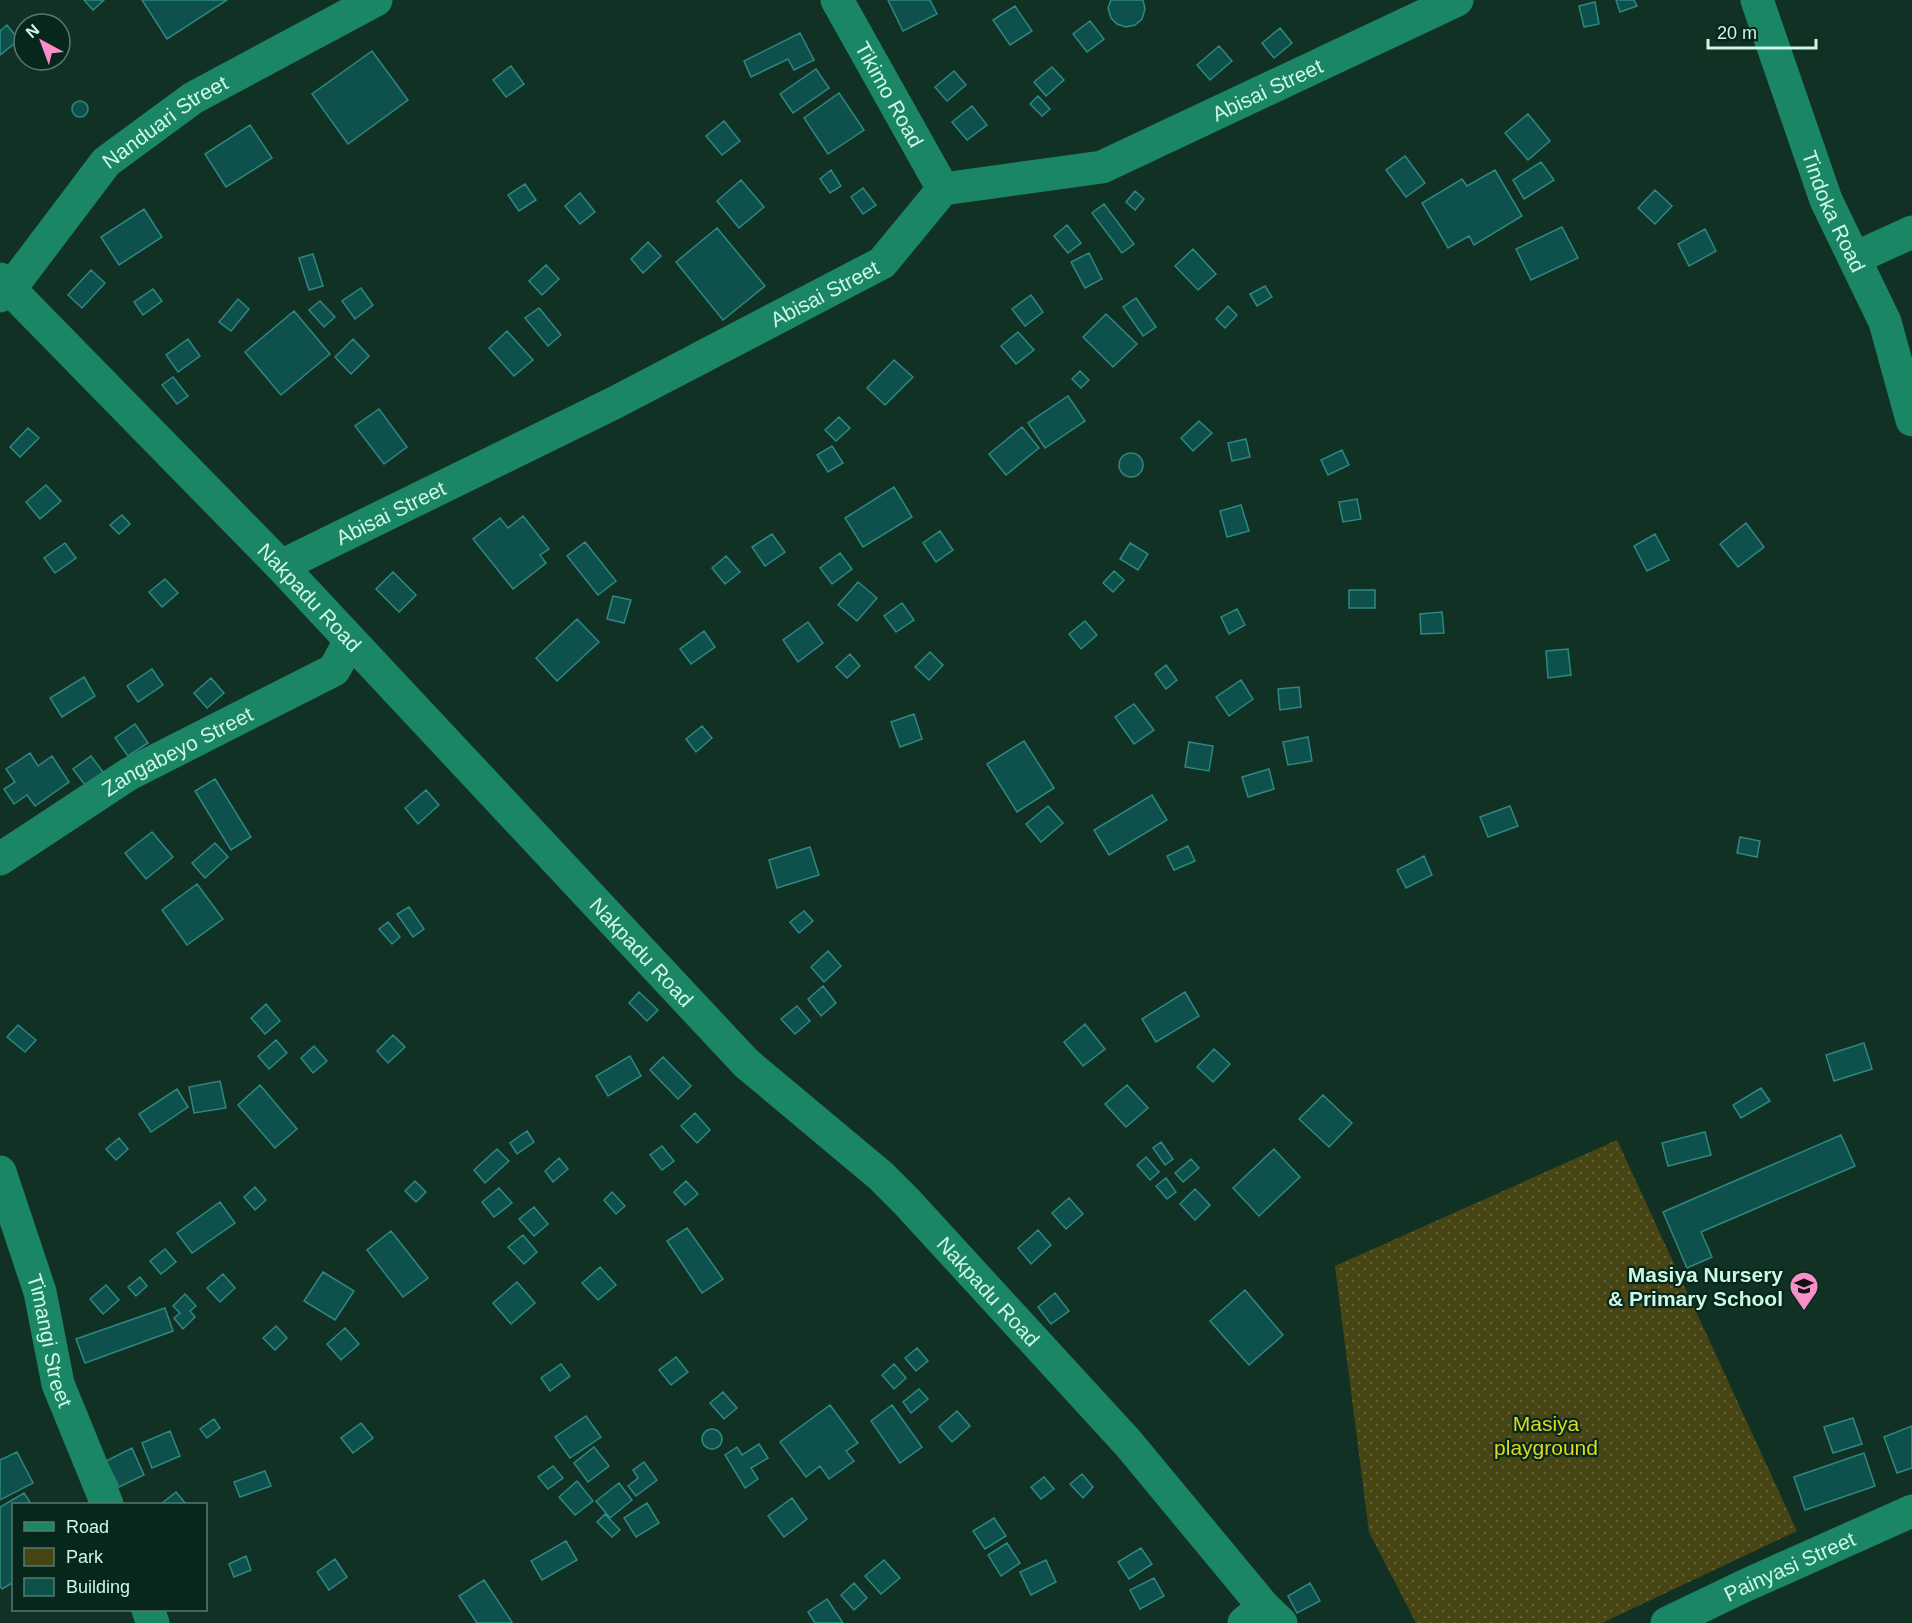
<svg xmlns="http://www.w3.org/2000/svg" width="1912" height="1623" font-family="Arial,sans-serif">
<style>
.green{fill:url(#green-dots)}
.building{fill:#0e514c;stroke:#2e8880;stroke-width:1.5}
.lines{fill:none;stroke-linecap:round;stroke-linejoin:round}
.minor{stroke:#1b8665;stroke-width:33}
.tertiary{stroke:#1b8665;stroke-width:33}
.labels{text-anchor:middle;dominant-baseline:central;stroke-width:4.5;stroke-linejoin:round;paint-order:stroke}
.street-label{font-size:21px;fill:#ccf8e4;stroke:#07271c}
.poi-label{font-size:21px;font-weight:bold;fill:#ccf8e4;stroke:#07271c;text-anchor:end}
.park-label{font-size:21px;fill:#e1d81f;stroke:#07271c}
</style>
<defs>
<pattern id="green-dots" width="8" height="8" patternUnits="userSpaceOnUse" patternTransform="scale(1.5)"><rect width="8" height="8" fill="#474514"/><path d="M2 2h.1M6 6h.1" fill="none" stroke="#606136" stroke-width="1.8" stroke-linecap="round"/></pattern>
</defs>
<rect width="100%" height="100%" fill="#123125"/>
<path class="green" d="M1617,1140L1797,1531L1602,1623H1416L1369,1532L1335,1266Z"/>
<path class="building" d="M84,0H104L93,10Z
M142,0H227L167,39Z
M888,0H930L937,14L903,31Z
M1111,0H1143L1145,9L1142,19L1135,25L1126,27L1117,24L1111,18L1108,8Z
M1616,0H1634L1637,6L1620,12Z
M1595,2L1599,24L1584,27L1579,6Z
M1015,6L1032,31L1010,45L993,20Z
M1090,21L1104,39L1087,52L1073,34Z
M7,25L19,40L0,55V31Z
M1280,28L1292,43L1274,58L1262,43Z
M800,33L814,60L794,70L788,59L751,77L744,61Z
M1219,46L1232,61L1210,80L1197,65Z
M372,51L408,100L348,144L312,94Z
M511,66L524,84L506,97L493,80Z
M1052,67L1064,80L1046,96L1034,82Z
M816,69L829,88L793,113L780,94Z
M954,71L966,85L947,101L935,87Z
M839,93L864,130L828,154L804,118Z
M1038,96L1050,109L1042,116L1030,104Z
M72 109a8 8 0 1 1 16 0a8 8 0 1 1-16 0Z
M972,106L987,125L967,140L952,122Z
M1528,114L1550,141L1528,160L1505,133Z
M724,121L740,141L722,155L706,136Z
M250,125L272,158L226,187L205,154Z
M1405,156L1425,183L1406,197L1386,170Z
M1541,162L1554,180L1524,199L1513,180Z
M831,170L841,186L830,193L820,179Z
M1495,170L1522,216L1474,245L1469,236L1448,248L1422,203L1462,179L1467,186Z
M741,180L764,207L739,228L717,201Z
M525,184L536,200L519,211L508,195Z
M863,188L876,205L863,214L851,197Z
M1655,190L1672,206L1655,224L1638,208Z
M1135,191L1144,199L1135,210L1126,202Z
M580,193L595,212L580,224L565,206Z
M1104,204L1134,244L1122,253L1092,213Z
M144,209L162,237L119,265L101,237Z
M1067,225L1081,243L1068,253L1054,236Z
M1562,227L1578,258L1531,280L1516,249Z
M717,228L765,286L723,320L676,262Z
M1705,229L1716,251L1689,266L1678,244Z
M648,242L661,256L643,273L631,259Z
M1193,249L1216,274L1198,290L1175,266Z
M1089,253L1102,279L1085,288L1071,262Z
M313,254L323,286L309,290L299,258Z
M546,265L559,279L542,295L529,281Z
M91,270L105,283L82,308L68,295Z
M1265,286L1272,297L1257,306L1250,294Z
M361,288L373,305L355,319L342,301Z
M153,289L162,301L143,315L134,302Z
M1031,295L1043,312L1025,326L1012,309Z
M1136,298L1156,327L1143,336L1123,307Z
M238,299L249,309L231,331L219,322Z
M320,301L335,317L324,327L309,310Z
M1228,306L1237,315L1225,328L1216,319Z
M539,308L561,335L548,346L525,318Z
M294,311L330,354L281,395L245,352Z
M1106,314L1137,344L1113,367L1083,337Z
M507,331L533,360L514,376L489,348Z
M1018,332L1034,350L1016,364L1001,346Z
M188,339L200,356L178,372L166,355Z
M353,339L369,356L351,374L335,357Z
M894,360L913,377L885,405L867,388Z
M1080,371L1089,380L1081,388L1072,379Z
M173,377L188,396L177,404L162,385Z
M1068,396L1085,421L1045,448L1028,423Z
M379,409L407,447L384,464L355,426Z
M839,417L850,428L836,441L825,430Z
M1199,421L1212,433L1193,451L1181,438Z
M1022,427L1039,448L1006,475L989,454Z
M28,428L39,438L20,457L10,447Z
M1246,439L1250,457L1232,461L1228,443Z
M832,446L843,463L828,472L817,455Z
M1342,450L1349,465L1328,475L1321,460Z
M1119 465a12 12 0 1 1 24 0a12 12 0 1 1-24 0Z
M46,485L61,501L40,519L26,502Z
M894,487L912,517L863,547L845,518Z
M1357,499L1361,519L1343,522L1339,502Z
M1241,505L1249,531L1227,537L1220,511Z
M122,515L130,524L119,534L110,525Z
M523,516L549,549L540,555L546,563L513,589L473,539L500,518L508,528Z
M1746,523L1764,547L1738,567L1720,544Z
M940,531L953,550L936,562L923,543Z
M772,534L785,552L765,566L752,547Z
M1655,534L1669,560L1647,571L1634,546Z
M585,542L616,581L598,595L567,556Z
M65,543L76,558L55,573L44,558Z
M1130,543L1148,554L1138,570L1120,559Z
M840,553L852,569L832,584L820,568Z
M726,556L740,572L725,584L712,568Z
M1114,571L1124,580L1113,592L1103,583Z
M393,572L416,595L399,612L376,589Z
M165,579L178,593L162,607L149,592Z
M858,582L877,598L857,621L838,605Z
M1349,590H1375V608H1349Z
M613,596L631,600L624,623L607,619Z
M902,603L914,620L896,632L884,616Z
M1237,609L1245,625L1229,634L1221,617Z
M1442,612L1444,633L1421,634L1420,614Z
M577,619L599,642L557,681L536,658Z
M1085,621L1097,635L1081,649L1069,634Z
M808,622L823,643L798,662L783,640Z
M704,631L715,647L691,664L680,649Z
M1568,649L1571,675L1548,678L1546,651Z
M930,652L943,665L929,680L915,667Z
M850,654L860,666L847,678L836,667Z
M1166,665L1177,680L1166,689L1155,674Z
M152,669L163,685L138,702L127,686Z
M84,677L95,696L62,717L50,698Z
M211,678L224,693L207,708L194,693Z
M1241,680L1253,699L1229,716L1216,697Z
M1299,687L1301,707L1280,710L1278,689Z
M1134,704L1154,730L1134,744L1115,717Z
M914,714L922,739L900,747L891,722Z
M135,724L148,743L128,756L115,738Z
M702,726L712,738L696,752L686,739Z
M1308,737L1312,761L1288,765L1283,742Z
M1024,741L1054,788L1017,812L987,764Z
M1189,742L1213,746L1209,771L1185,767Z
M30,753L38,766L52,756L69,782L35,806L27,795L14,804L4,789L15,782L6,769Z
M91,756L106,776L88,789L73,769Z
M1269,769L1274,789L1248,797L1242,777Z
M215,779L251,837L231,850L195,791Z
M426,790L439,805L418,824L405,808Z
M1152,795L1167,820L1109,855L1094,830Z
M1048,806L1063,823L1041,842L1026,824Z
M1510,806L1518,826L1488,837L1480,817Z
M152,832L173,857L146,879L125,853Z
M1740,837L1760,841L1757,857L1737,853Z
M215,843L228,857L205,878L192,863Z
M1188,846L1195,861L1174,870L1167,856Z
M810,847L819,875L777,888L769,860Z
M1424,856L1432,875L1406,888L1397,870Z
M197,884L223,919L187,945L162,910Z
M409,907L424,929L413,937L397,914Z
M804,911L813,921L799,933L790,922Z
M388,922L400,937L392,944L379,929Z
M828,951L841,966L824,982L811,967Z
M823,986L836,1003L821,1016L808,999Z
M639,992L658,1010L647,1021L629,1003Z
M1185,992L1199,1016L1156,1042L1142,1019Z
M266,1004L280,1021L265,1034L251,1018Z
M797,1006L810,1021L795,1034L781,1019Z
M1085,1024L1105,1049L1083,1066L1064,1042Z
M18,1025L36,1040L25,1052L7,1037Z
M393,1035L405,1047L388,1063L377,1051Z
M276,1040L287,1053L269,1069L258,1056Z
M1864,1043L1872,1069L1834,1081L1826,1055Z
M314,1046L327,1061L313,1073L301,1058Z
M1214,1049L1230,1064L1213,1082L1197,1067Z
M630,1056L641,1076L608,1096L596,1076Z
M663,1057L691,1086L678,1099L650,1070Z
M220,1081L226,1108L194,1113L189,1087Z
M260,1085L297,1129L275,1148L238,1105Z
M1127,1085L1148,1108L1126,1127L1105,1104Z
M1761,1088L1770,1101L1741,1118L1733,1105Z
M177,1089L188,1107L151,1132L139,1114Z
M1323,1095L1352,1123L1329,1147L1299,1119Z
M695,1113L710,1130L697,1143L681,1126Z
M527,1131L534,1142L517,1154L510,1143Z
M1705,1132L1711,1155L1668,1166L1662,1143Z
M1841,1135L1855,1166L1701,1232L1712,1257L1687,1268L1663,1212Z
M119,1138L128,1149L116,1160L106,1149Z
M1161,1142L1173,1159L1165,1165L1153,1148Z
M662,1146L674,1161L662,1170L650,1155Z
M497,1149L509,1161L485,1183L474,1170Z
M1274,1149L1300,1177L1259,1216L1233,1188Z
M1146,1157L1159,1172L1150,1180L1137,1165Z
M559,1158L568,1169L553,1182L545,1171Z
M1191,1159L1199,1168L1183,1182L1175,1173Z
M1166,1178L1176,1192L1167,1199L1156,1186Z
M415,1181L426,1192L416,1202L405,1191Z
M686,1181L698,1194L685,1205L674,1192Z
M255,1187L266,1200L255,1210L244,1197Z
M499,1188L512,1203L494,1217L482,1202Z
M1195,1189L1210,1205L1195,1220L1180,1204Z
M612,1192L625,1206L616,1214L604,1200Z
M1069,1198L1083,1214L1066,1229L1052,1213Z
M220,1202L235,1223L192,1253L177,1233Z
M534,1207L548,1224L534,1236L519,1219Z
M687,1228L723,1279L702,1293L667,1241Z
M1038,1230L1051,1245L1031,1264L1018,1248Z
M391,1231L428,1278L403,1297L367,1250Z
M523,1235L537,1252L524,1264L508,1247Z
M165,1249L176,1262L161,1274L150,1261Z
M600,1267L616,1285L598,1300L582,1283Z
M323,1272L354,1291L335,1320L304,1301Z
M223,1274L235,1288L220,1302L207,1288Z
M140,1277L147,1286L136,1296L128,1287Z
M517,1282L535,1303L511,1324L493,1303Z
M106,1285L119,1300L103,1314L90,1299Z
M1245,1290L1283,1335L1249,1365L1210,1321Z
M1055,1293L1069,1311L1051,1324L1038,1307Z
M185,1294L196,1306L190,1311L195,1317L183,1329L174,1318L180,1313L173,1306Z
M165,1308L173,1331L85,1363L76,1339Z
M276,1326L287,1338L275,1350L263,1338Z
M345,1328L359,1344L341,1360L327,1344Z
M917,1348L928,1361L916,1371L905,1358Z
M676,1357L688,1372L671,1385L659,1370Z
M561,1364L570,1376L550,1391L541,1378Z
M894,1364L906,1378L894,1389L882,1375Z
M919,1389L928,1399L911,1413L903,1402Z
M723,1392L737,1408L724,1419L710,1403Z
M830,1405L858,1443L846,1451L854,1461L829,1479L820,1466L806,1477L780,1442Z
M892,1405L922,1447L900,1463L871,1421Z
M957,1411L970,1426L952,1442L939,1427Z
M586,1416L601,1437L570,1458L555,1437Z
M1853,1418L1862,1444L1833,1453L1824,1427Z
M214,1419L220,1428L207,1438L200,1429Z
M361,1423L373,1438L353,1453L341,1438Z
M1912,1426V1468L1897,1473L1884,1437Z
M702 1439a10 10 0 1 1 20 0a10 10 0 1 1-20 0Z
M170,1431L180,1456L152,1468L142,1443Z
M759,1444L768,1458L751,1468L758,1479L745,1488L725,1455L737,1447L742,1455Z
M594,1447L609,1466L588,1482L574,1463Z
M132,1448L144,1475L119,1487L106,1461Z
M17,1452L33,1483L0,1500V1460Z
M1864,1453L1875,1486L1805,1510L1794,1477Z
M644,1462L657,1480L636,1496L628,1486L638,1478L633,1470Z
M553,1466L563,1478L548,1489L538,1477Z
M265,1471L271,1486L240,1497L234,1482Z
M1082,1474L1093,1487L1083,1498L1070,1484Z
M1044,1477L1054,1489L1041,1499L1031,1487Z
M577,1481L593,1501L575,1515L559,1497Z
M619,1483L632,1500L610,1518L596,1501Z
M176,1492L186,1504H161Z
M24,1493L31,1504H14V1582L2,1589L0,1586V1507Z
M792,1498L807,1519L784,1537L768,1516Z
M647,1503L659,1523L636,1537L624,1518Z
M605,1514L620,1530L612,1537L597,1522Z
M994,1518L1006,1536L985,1549L973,1531Z
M566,1541L577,1560L542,1580L531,1561Z
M1007,1543L1020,1563L1001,1576L988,1555Z
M1141,1548L1152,1564L1129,1579L1118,1562Z
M246,1556L251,1570L234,1577L229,1564Z
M335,1559L347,1577L329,1590L317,1572Z
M884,1560L900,1578L881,1594L865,1576Z
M1046,1560L1056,1582L1031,1595L1020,1572Z
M1154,1578L1164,1596L1140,1609L1130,1590Z
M484,1580L512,1622L510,1623H477L459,1596Z
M854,1583L867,1598L854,1610L841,1595Z
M1310,1583L1320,1601L1297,1613L1288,1596Z
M827,1599L843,1623H815L808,1612Z"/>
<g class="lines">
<g class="minor">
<path id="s1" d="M837,0L943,189"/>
<path id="s2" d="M1757,0L1826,200L1885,322L1912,420"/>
<path d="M1855,258L1912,232"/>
<path id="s3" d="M0,296L10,289L106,162L193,98L376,0"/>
<path id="s4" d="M281,566L614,403L882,263L943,189L1102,167L1457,0"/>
<path id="s5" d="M0,859L129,774L334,670L350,641"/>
<path id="s6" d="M0,1172L40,1292L58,1384L107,1504"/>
<path d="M148,1610L153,1623"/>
<path d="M1244,1623L1264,1607"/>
<path id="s7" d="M1667,1623L1744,1586L1912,1511"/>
</g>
<path class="tertiary" id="s8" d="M0,279L281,566L746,1063L881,1176L906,1201L1128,1443L1264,1607L1281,1623"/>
</g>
<defs>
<g id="school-pin" transform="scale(1.5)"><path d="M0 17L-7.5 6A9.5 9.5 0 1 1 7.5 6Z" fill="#f98fca" stroke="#07271c"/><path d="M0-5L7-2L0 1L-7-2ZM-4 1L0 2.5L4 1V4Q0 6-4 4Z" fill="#111"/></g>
</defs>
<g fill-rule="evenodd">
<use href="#school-pin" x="1804" y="1286"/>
</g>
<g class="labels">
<g class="street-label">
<text stroke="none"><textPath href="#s4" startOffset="1112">Abisai Street</textPath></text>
<text stroke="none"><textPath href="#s1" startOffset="108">Tikimo Road</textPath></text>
<text stroke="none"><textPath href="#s3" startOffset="243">Nanduari Street</textPath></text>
<text stroke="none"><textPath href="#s2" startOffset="225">Tindoka Road</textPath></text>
<text stroke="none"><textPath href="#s4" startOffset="608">Abisai Street</textPath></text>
<text stroke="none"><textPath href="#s4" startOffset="122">Abisai Street</textPath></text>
<text stroke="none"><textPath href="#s8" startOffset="444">Nakpadu Road</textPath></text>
<text stroke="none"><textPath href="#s5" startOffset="208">Zangabeyo Street</textPath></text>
<text stroke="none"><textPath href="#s8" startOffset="930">Nakpadu Road</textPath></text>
<text stroke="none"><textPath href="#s8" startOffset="1416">Nakpadu Road</textPath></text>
<text stroke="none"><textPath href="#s6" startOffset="176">Timangi Street</textPath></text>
<text stroke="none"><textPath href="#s7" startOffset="135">Painyasi Street</textPath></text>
</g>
<g class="poi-label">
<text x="1783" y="1274">Masiya Nursery<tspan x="1783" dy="24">&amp; Primary School</tspan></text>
</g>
<g class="park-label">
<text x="1546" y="1423">Masiya<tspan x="1546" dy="24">playground</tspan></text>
</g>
</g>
<rect x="12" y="1503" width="195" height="108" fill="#07271c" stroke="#567b6c" stroke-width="1.5"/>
<rect x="24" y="1522" width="30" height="9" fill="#1b8665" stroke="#567b6c" stroke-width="1.5"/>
<text x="66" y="1533" font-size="18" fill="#ccf8e4">Road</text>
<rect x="24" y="1548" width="30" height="18" fill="#474514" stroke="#567b6c" stroke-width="1.5"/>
<text x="66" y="1563" font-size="18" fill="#ccf8e4">Park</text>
<rect x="24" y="1578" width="30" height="18" fill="#0e514c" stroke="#567b6c" stroke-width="1.5"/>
<text x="66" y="1593" font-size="18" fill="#ccf8e4">Building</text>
<g transform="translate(42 42) rotate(319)"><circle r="28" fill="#07271c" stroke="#567b6c" stroke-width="1.5"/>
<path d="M0-4.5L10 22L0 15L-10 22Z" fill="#f98fca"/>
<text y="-9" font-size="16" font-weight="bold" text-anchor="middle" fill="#ccf8e4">N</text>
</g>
<path d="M1708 39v9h108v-9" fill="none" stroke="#ccf8e4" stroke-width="3"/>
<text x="1717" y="39" font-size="18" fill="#ccf8e4" stroke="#07271c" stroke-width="4.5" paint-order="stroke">20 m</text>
</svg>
